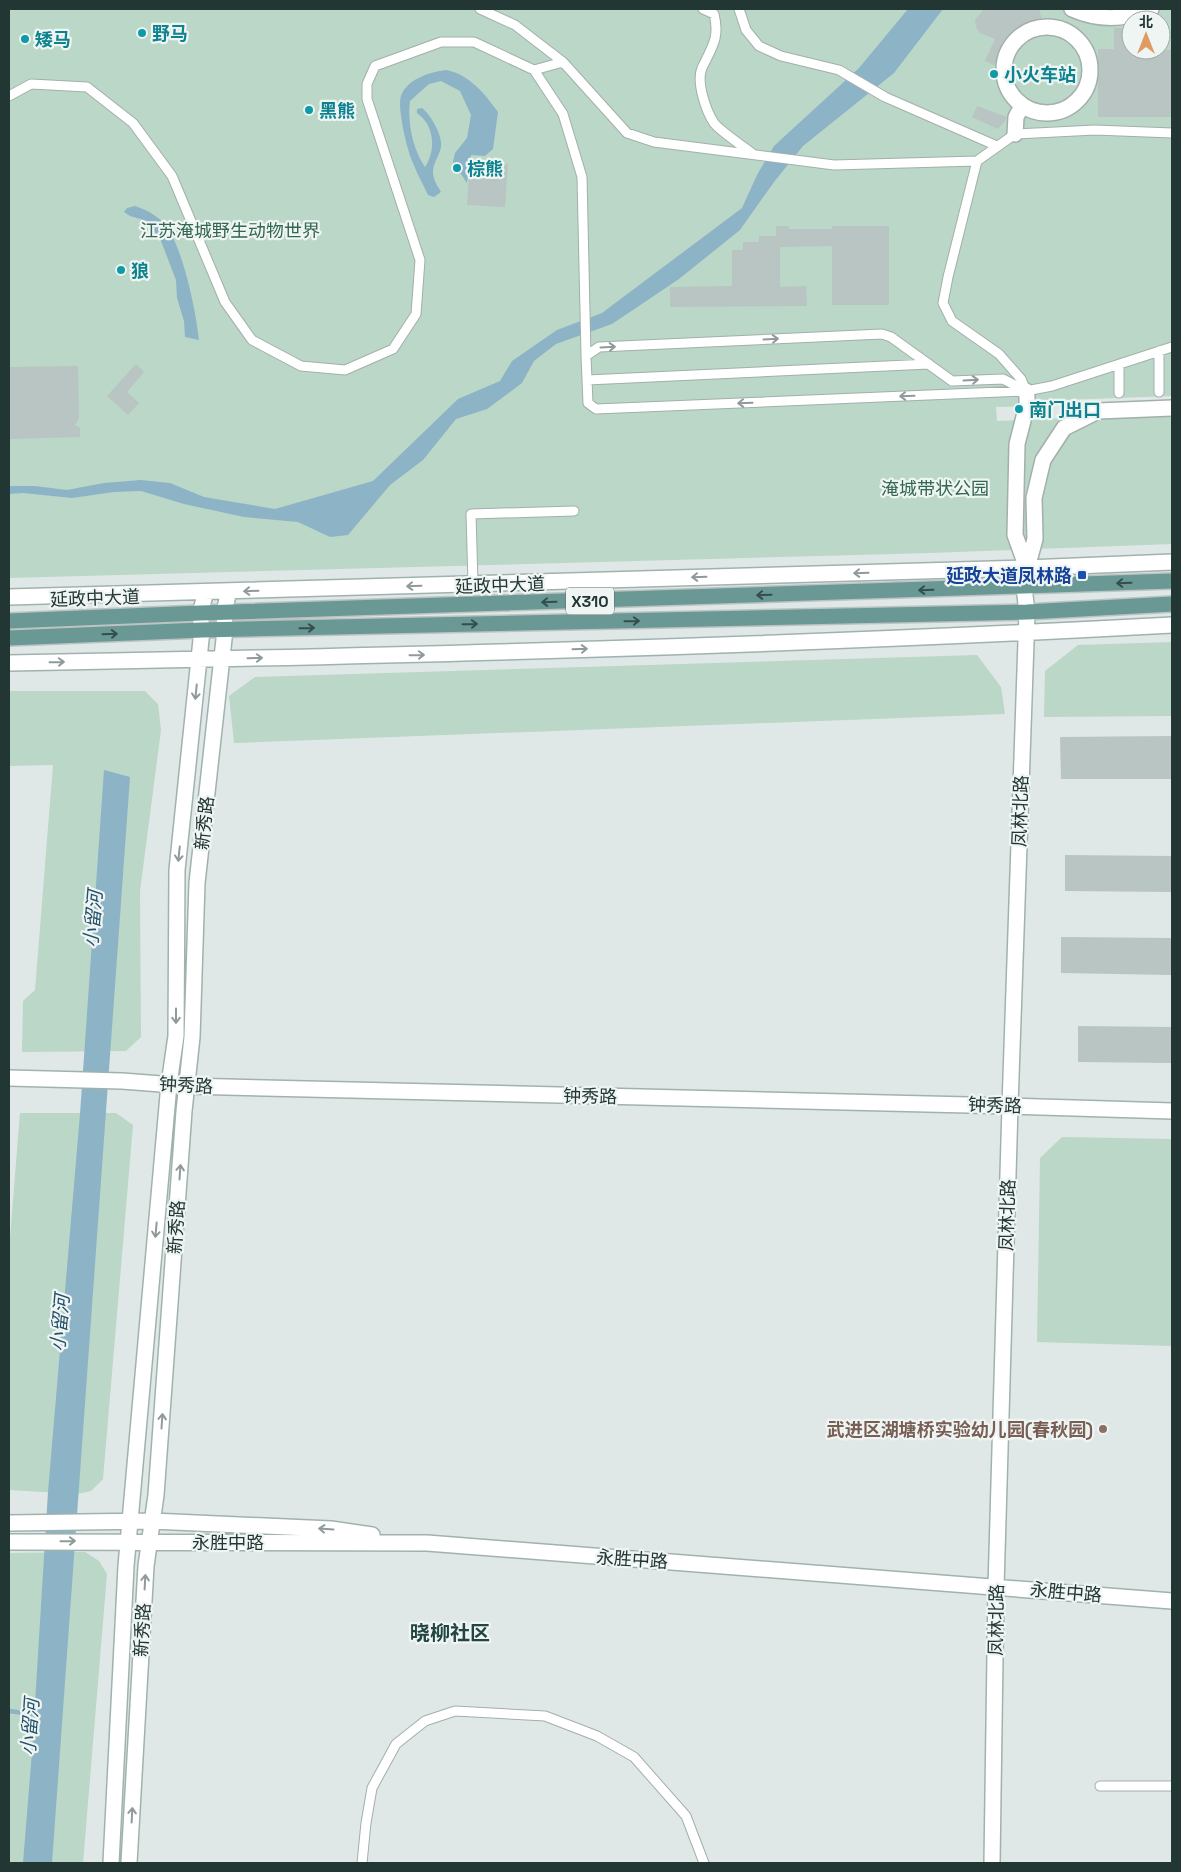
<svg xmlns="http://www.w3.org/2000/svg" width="1181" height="1872" font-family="'Space Grotesk','Noto Sans SC',sans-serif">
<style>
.green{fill:#bad7c7;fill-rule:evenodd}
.water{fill:#8db3c7}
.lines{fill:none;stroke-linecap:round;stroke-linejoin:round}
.stream{stroke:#8db3c7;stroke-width:4.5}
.building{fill:#b8c5c2}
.lane-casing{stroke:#a3afad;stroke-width:11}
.street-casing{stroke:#a3afad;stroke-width:18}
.secondary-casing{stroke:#a0b2af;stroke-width:18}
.primary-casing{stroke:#bdc3c2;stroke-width:18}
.lane{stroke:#fff;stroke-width:9}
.street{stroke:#fff;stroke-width:15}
.secondary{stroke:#fff;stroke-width:15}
.primary{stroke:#699895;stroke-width:15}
.oneway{stroke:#909a9a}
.oneway2{stroke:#344e4c}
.culture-dot{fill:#0f9aa8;stroke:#eff5f3;stroke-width:2}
.transit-dot{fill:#1a4fb4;stroke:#eff5f3;stroke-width:2}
.education-dot{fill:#8d6e63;stroke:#eff5f3;stroke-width:2}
.labels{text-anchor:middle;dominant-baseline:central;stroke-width:4.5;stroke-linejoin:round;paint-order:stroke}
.shield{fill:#eff5f3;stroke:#606f6d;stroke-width:1}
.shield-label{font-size:16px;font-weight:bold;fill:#223634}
.culture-label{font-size:18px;font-weight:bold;fill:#0d838f;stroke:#eff5f3;text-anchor:start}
.park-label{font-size:18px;fill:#326751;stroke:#eff5f3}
.transit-label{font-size:18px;font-weight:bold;fill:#164399;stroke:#eff5f3;text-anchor:end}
.street-label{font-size:18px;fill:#223634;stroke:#eff5f3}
.education-label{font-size:18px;font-weight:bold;fill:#785e54;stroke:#eff5f3;text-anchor:end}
.water-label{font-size:19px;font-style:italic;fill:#24516a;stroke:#eff5f3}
.quarter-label{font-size:20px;font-weight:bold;fill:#214543;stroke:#eff5f3}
</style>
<rect width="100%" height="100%" fill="#dfe8e6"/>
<path class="green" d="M9,9H1172V396L1061,400L1051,406L996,407L997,421L1172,414V544L930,553L9,578ZM1131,20H1161V50H1131Z
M1172,642V716L1044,717L1045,671L1078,645Z
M977,655L1001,687L1005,714L234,743L229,696L255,677Z
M9,691H145L158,704L161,730L140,891L141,1037L126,1051L22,1052L23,1001L35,990L53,765L9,766Z
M20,1113H116L133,1125L103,1479L91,1491L77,1494L9,1490V1250Z
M1062,1137L1172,1139V1346L1037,1342L1040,1158Z
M85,1552L99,1561L107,1574L83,1863H9V1553Z"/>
<path class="water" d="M908,9H943L894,73L803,146L774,182L740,230L679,279L612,324L556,344L534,361L522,383L487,409L456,419L423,460L390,485L348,535L330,537L298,522L244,517L184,504L141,491L114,492L72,498L23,493L9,494V486H35L67,490L104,483L141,480L170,483L204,497L275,509L373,481L458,399L500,381L512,361L557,330L602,313L742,208L757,175L774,146L859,68Z
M446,70C469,74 485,94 498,112L493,149L485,156L471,155L467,183L453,162L455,153L467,138L471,115L460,91L441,81L429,84L410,101C407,122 413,150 425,167C436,150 435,126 417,113V109L422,108C431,115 443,136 441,147C439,158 430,166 434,178C435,183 439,188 441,192L434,197L428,195C423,184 417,174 413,163C407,150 397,108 401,96C407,79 430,72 446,70Z
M135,206C145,209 154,214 162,221C182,241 196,311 199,340L185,337L184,321L177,298L176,280L161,241L147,221L130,216L124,212L127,208Z
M104,770L130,777L52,1863H23L32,1752L48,1492L80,1114Z"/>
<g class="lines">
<path class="stream" d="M9,1711L39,1715"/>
</g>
<path class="building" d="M984,9H1039L1042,20L1020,29L1008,39L994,65L985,61L995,39L980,33L976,27L975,20Z
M1114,28H1131V50H1172V117H1098V49H1114Z
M977,106L1007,117L1006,120L998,129L972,117Z
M470,162L508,164L505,207L467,205Z
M776,226H789V229H832V226H889V305H832V246L780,247V287L806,286L807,306L670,307V287L732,286V250H743V242H759V236H776Z
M136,364L144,372L127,392L139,403L128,415L107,396Z
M78,366L79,418L75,425L80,428V437L9,439V367Z
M1172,736V779H1061L1060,737Z
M1065,855L1172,856V892L1065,891Z
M1061,937L1172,938V975L1061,973Z
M1078,1026L1172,1027V1063L1078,1062Z"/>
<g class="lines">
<g class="lane-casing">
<path id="lane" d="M480,9L515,25L563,62L627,133L654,142L834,165L977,161L1015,134L1095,130L1172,133
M703,9L714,14C720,38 712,47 702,68C696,82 706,111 714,123C720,131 744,147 753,154
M739,9L746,30L759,46L781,56L839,70L885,97L997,146
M534,70L563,62
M9,96L31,84L87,87L133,123L172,176L225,302L252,340L301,366L345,370L393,349L416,314L420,260L367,99V84L375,66L441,42H474L534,70L563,114L582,177L586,356
M977,161L948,277L943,303L952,321L999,354L1021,379L1026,391
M1159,351V392
M1119,365V393
M587,380L929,364
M1026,391L1003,379L952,381L891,337L882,334L599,347L586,356L588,403L596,409L1026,391L1052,386L1172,347
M473,584L471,514L574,511
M1100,1786H1172
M362,1863L366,1823L372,1788L396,1744L425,1721L455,1711L545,1716L597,1736L634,1757L686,1816L704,1863"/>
</g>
<g class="street-casing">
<path id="street" d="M1072,9C1099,21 1124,20 1151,9
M1004 70a43 43 0 1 1 86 0a43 43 0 1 1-86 0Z
M1015,134L1016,117L1022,106
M1026,391L1027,397V405L1017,444L1015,535L1027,568
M1027,568L1035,539L1034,498L1043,460L1064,428L1098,411L1172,408"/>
</g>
<g class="secondary-casing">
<path id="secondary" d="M9,597L1027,568L1172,562
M9,663C397,656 785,646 1172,625
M9,1078L122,1081L187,1086L1010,1106L1172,1111
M9,1523L152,1521L331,1529L372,1535
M9,1542L427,1543L1172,1601
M111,1863L126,1566L169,1084L176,1036L177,870L202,630L200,613L206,592
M129,1863L146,1566L156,1495L184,1111L192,1037L197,883L225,630L224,612L229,591
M992,1863L996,1587L1010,1106L1027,612L1024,587L1027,568"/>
</g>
<g class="primary-casing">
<path id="primary" d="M9,621L200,613L1172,581
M9,638L202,630L1027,612L1172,604"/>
</g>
<use href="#lane" class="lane"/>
<use href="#street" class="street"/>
<use href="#secondary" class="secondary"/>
<use href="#primary" class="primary"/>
</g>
<defs><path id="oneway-shaft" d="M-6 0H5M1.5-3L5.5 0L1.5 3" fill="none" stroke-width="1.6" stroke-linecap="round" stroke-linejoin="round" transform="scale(1.25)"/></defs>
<g class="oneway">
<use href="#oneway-shaft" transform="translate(771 339) rotate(-3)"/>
<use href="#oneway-shaft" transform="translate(608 347) rotate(-3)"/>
<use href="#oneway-shaft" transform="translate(971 380) rotate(-3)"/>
<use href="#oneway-shaft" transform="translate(907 396) rotate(178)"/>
<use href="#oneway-shaft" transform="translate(745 403) rotate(178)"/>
<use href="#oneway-shaft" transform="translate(861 573) rotate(178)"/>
<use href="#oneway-shaft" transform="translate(699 577) rotate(178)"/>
<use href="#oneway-shaft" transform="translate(414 586) rotate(178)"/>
<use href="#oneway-shaft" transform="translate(251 591) rotate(178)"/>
<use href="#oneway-shaft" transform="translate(580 649) rotate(-2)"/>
<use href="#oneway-shaft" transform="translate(417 655) rotate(-1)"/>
<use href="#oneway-shaft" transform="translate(255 658) rotate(-1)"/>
<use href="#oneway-shaft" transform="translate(57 662) rotate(-1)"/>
<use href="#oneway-shaft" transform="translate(196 692) rotate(96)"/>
<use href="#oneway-shaft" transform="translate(179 854) rotate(96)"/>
<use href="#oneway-shaft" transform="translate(176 1016) rotate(90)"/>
<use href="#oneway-shaft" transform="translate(180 1172) rotate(-86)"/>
<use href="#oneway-shaft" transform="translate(156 1230) rotate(95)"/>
<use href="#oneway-shaft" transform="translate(162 1421) rotate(-86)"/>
<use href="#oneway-shaft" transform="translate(326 1529) rotate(-176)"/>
<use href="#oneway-shaft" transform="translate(68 1541) rotate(-1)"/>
<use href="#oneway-shaft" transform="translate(145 1582) rotate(-87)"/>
<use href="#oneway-shaft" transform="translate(132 1815) rotate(-87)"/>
</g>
<g class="oneway2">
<use href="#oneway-shaft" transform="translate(1124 583) rotate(178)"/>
<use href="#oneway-shaft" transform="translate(926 590) rotate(178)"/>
<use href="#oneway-shaft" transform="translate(764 595) rotate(178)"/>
<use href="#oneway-shaft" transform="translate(549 602) rotate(178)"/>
<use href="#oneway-shaft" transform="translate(632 621) rotate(-1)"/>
<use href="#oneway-shaft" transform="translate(470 624) rotate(-1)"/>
<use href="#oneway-shaft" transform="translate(307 628) rotate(-1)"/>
<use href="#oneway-shaft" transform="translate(110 634) rotate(-2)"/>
</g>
<g class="culture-dot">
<circle cx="142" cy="33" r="5"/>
<circle cx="25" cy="39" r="5"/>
<circle cx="994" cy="74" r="5"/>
<circle cx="309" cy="110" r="5"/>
<circle cx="457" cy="168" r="5"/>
<circle cx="121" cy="270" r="5"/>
<circle cx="1019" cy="409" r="5"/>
</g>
<rect class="transit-dot" x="1077" y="570" width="10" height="10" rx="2.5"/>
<circle class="education-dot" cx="1103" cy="1429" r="5"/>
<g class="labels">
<rect class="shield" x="566" y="587.5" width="48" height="27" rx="4"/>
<g class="shield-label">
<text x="590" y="601">X310</text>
</g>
<g class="culture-label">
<text x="152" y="33">野马</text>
<text x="35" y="39">矮马</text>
<text x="1004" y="74">小火车站</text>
<text x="319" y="110">黑熊</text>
<text x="467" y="168">棕熊</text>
<text x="131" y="270">狼</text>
<text x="1029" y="409">南门出口</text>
</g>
<g class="park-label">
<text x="230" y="230">江苏淹城野生动物世界</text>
<text x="935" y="488">淹城带状公园</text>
</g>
<g class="transit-label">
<text x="1072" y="575">延政大道凤林路</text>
</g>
<g class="street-label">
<text transform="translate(500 585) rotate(-2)">延政中大道</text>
<text transform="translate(95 598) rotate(-2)">延政中大道</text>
<text transform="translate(1020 811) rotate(-88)">凤林北路</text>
<text transform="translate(204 823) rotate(-84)">新秀路</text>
<text transform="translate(186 1085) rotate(3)">钟秀路</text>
<text transform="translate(590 1096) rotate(1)">钟秀路</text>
<text transform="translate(995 1105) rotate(2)">钟秀路</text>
<text transform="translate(1007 1215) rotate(-88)">凤林北路</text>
<text transform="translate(176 1227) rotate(-86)">新秀路</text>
<text x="228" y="1542">永胜中路</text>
<text transform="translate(632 1559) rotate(4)">永胜中路</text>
<text transform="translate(1066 1592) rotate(5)">永胜中路</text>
<text transform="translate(996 1620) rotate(-89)">凤林北路</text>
<text transform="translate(142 1630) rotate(-87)">新秀路</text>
</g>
<g class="education-label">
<text x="1093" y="1429">武进区湖塘桥实验幼儿园(春秋园)</text>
</g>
<g class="water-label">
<text transform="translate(93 919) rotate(-85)">小留河</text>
<text transform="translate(60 1323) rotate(-85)">小留河</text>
<text transform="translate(30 1727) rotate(-86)">小留河</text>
</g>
<g class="quarter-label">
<text x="450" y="1633">晓柳社区</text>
</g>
</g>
<rect width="1181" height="1872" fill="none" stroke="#223634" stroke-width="20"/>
<g transform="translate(1146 35)"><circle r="24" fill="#eff5f3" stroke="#9da9a7"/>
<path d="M0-4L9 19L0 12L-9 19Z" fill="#e09b65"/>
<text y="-8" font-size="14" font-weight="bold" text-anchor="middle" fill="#223634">北</text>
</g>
</svg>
